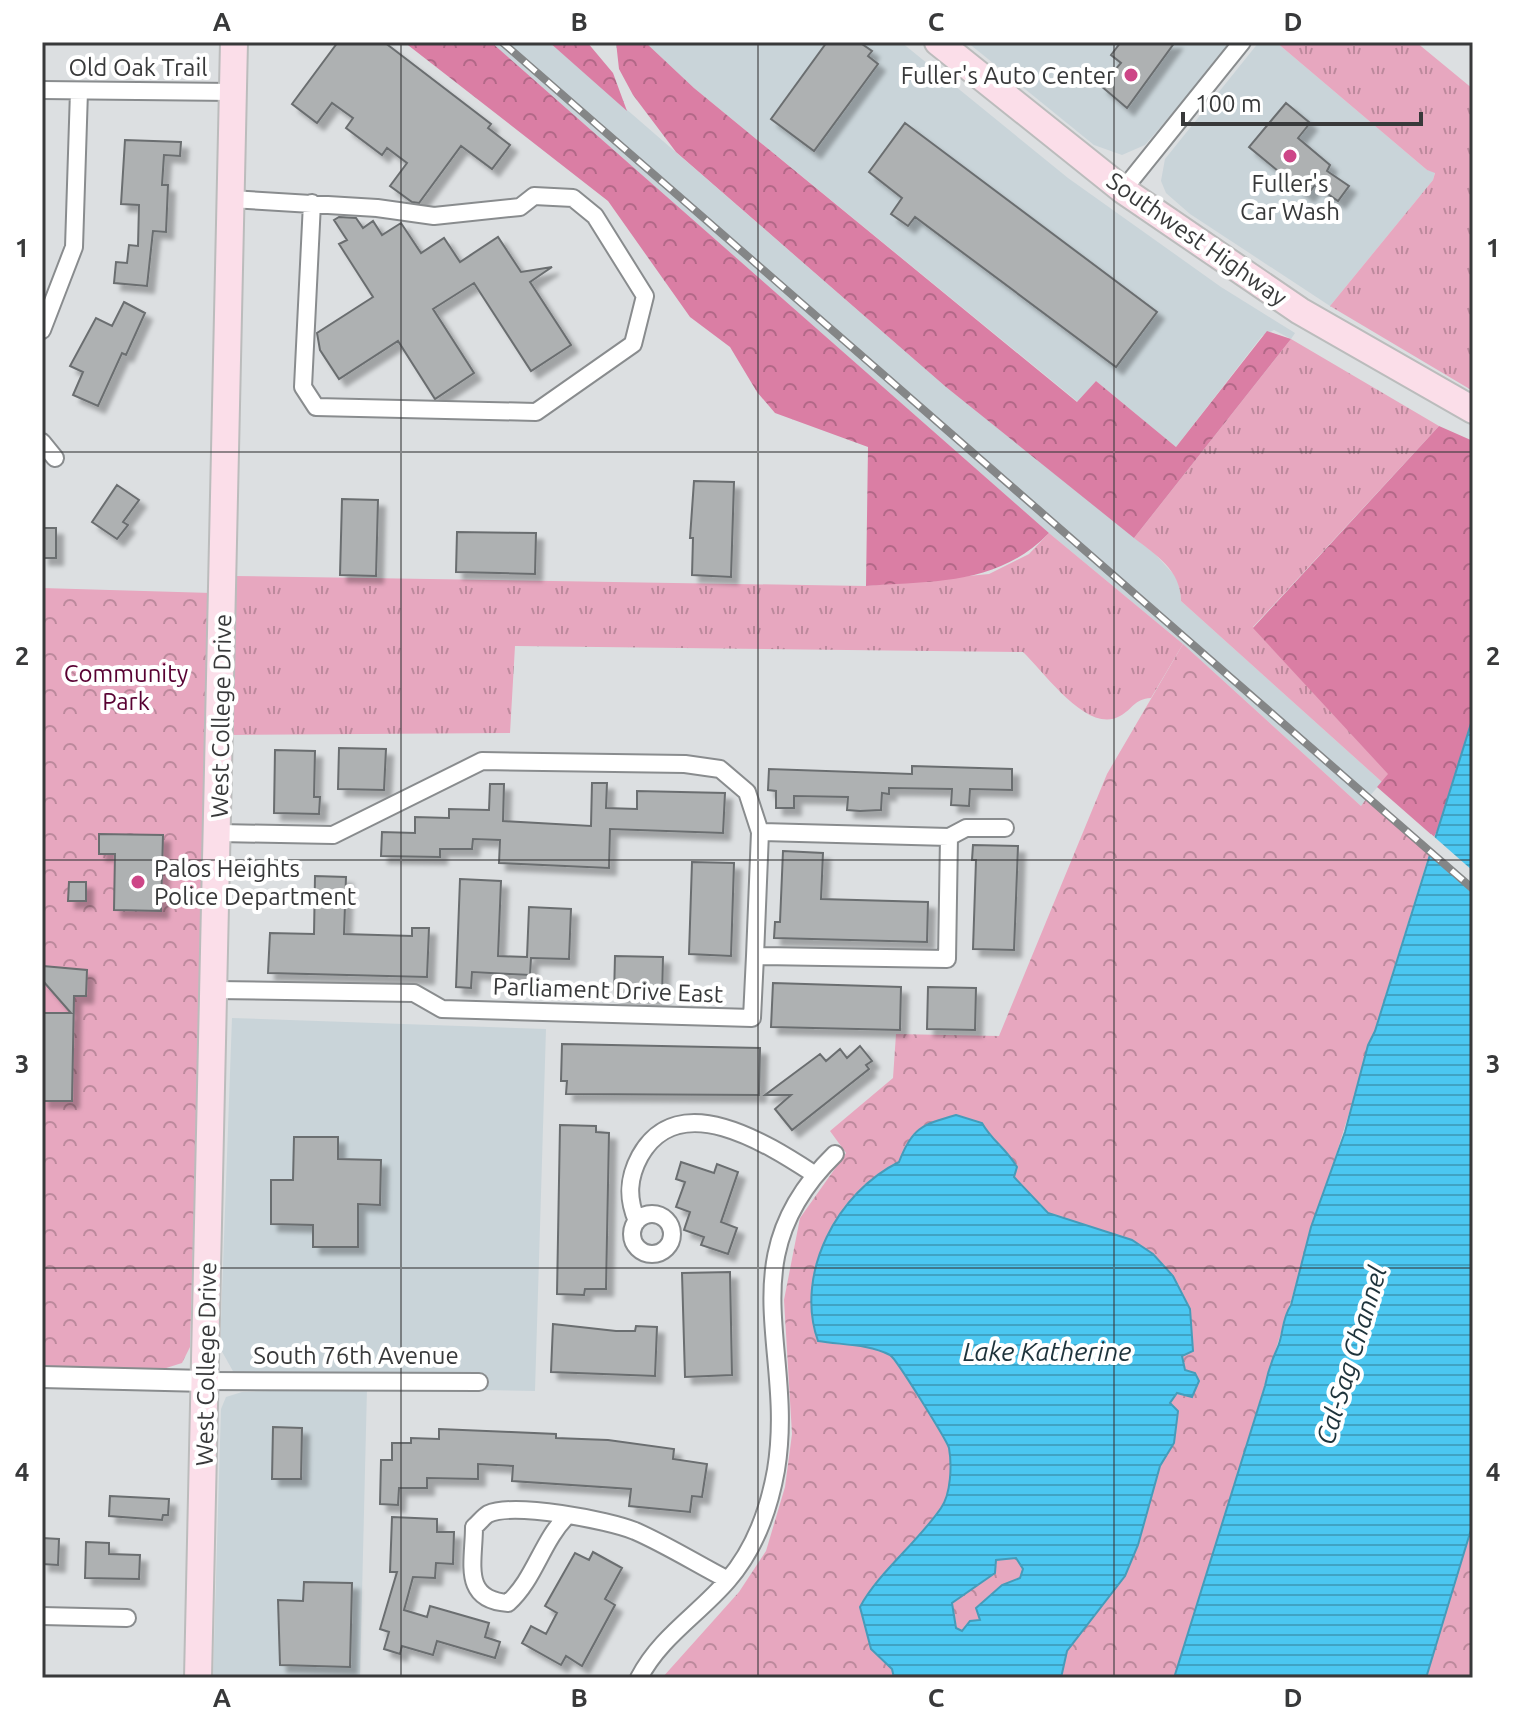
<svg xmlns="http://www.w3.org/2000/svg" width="1515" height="1720" font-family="Ubuntu,sans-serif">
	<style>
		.built { fill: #c9d4d9 }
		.grass { fill: url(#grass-tufts) }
		.forest { fill: url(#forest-crowns) }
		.park { fill: url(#park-crowns) }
		.water { fill: url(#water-rules); stroke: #459cba; stroke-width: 2; fill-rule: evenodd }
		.pier { fill: #dcdfe1 }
		.building { fill: #aeb1b2; stroke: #6b6e70; stroke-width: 2; filter: url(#shadow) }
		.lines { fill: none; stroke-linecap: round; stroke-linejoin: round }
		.minor-casing { stroke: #898c8e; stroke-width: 20 }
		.tertiary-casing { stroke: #898c8e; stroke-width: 24 }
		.primary-casing { stroke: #bbbcbc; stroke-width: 30 }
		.minor { stroke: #fff; stroke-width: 16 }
		.tertiary { stroke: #fff; stroke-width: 20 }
		.primary { stroke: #fbdee9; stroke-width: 26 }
		.rail-casing { stroke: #848687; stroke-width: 8 }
		.rail { stroke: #fff; stroke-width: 5; stroke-dasharray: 15; stroke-linecap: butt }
		.grid { fill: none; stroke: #38393a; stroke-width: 2; stroke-opacity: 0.55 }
		.poi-dot { fill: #cd4687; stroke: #fff; stroke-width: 3 }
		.labels { text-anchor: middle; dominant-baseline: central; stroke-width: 8; stroke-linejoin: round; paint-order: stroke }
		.street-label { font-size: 24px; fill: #38393a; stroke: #fff }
		.poi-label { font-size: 24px; fill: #38393a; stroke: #fff; text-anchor: end }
		.park-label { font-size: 24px; fill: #580132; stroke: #fff }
		.water-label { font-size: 26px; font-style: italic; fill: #1e333b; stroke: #fff }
		.neatline { fill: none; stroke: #38393a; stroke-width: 3 }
		.grid-label { font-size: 26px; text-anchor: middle; font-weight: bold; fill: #38393a }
	</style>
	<defs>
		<pattern id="grass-tufts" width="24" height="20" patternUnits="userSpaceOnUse" patternTransform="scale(2)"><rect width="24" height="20" fill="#e7a7bf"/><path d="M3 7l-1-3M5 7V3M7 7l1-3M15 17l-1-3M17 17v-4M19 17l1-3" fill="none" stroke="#bc899c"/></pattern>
		<pattern id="forest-crowns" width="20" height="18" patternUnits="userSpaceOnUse" patternTransform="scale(2)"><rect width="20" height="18" fill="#da7ea4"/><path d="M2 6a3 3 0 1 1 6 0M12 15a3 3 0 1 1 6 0" fill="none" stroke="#b26887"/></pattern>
		<pattern id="park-crowns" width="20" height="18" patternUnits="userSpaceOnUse" patternTransform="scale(2)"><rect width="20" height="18" fill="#e7a7bf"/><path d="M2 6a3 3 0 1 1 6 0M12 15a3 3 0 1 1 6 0" fill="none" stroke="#bc899c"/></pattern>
		<pattern id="water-rules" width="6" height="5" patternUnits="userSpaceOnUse" patternTransform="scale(2)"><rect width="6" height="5" fill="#4bc7f1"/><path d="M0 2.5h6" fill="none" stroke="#3fa3c4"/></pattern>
		<filter id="shadow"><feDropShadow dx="7" dy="7" stdDeviation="2" flood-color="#0004"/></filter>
	</defs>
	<rect width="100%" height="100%" fill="#dcdfe1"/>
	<path class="built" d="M491,42H549L946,387L1155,554L1179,580L1181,601L1382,782L1361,806L1183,644L1049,533Z
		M645,42H901L1068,178L1221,287L1295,333L1291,339L1274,330L1262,336L1176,447L1096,381L1078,402L694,88Z
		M967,42H1234L1145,145L1122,155L1094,145Z
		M1259,42H1276L1427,170L1435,172L1433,180L1330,306L1190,214L1166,193L1161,181L1165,159Z
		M232,1018L546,1029L535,1391L367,1388L360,1677L377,1678H213L221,1409L226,1397L242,1392L366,1388L365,1374L234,1373L220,1348Z"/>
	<path class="grass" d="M1276,42H1416L1473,89V391L1330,306L1433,180L1435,173L1427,170Z
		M1291,339L1439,426L1253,627L1389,774L1382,782L1181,601C1181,570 1156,555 1134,538Z
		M1049,533L1183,644L1151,698C1134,699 1133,709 1120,716C1088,735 1045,673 1023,652L515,646L510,733L230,735L234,576L866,586L989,574L1029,554Z"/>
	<path class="forest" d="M404,42H491L1049,533C999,585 934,581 866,586L868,447L775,413L757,392L730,347L690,317L608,201Z
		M549,42H587L613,73L627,111Z
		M616,42H645L694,88L1077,402L1096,381L1176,447L1267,331L1291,339L1134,538L946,387L676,152L633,95L619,69Z
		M1439,426L1473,441V717L1442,820L1434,837L1377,787L1388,774L1253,628Z"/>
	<path class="park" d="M42,588L212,593L190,1347L182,1363L163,1369L42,1367Z
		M1183,644L1361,806L1366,799L1429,855L1174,1678H662L739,1592L766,1551L785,1487L792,1434L784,1300L800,1218L846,1153L830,1131L893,1078L896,1034L999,1036L1107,774Z
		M1473,1523V1678H1426L1470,1529Z"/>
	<path class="water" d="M1473,717V1523L1426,1678H1174L1265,1386C1268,1371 1271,1362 1277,1349C1284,1334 1281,1320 1291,1305L1311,1227L1345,1132L1368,1045L1375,1031Z
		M956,1115L982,1123C992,1141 1005,1147 1017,1167L1014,1177L1048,1213L1132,1240L1153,1254L1173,1276L1190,1309L1193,1351L1182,1356L1185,1370L1195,1373L1199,1381L1192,1397L1177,1393L1170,1403L1178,1411L1174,1443L1160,1466L1138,1545L1125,1576L1067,1651L1061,1678H894L892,1669L871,1649L860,1607C878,1573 918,1542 941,1508C951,1494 952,1465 949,1448C947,1441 896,1358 890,1355C868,1344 843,1345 818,1341C794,1273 838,1192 899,1162C912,1128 921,1125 956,1115ZM1016,1558L1023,1569L1020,1578L1002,1585L976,1608L980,1620L970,1621L962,1631L956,1628L952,1603L995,1573L996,1560Z"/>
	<path class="pier" d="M1431,834L1473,871V893L1426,852Z"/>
	<path class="building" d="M338,42H384L491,124L488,128L510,145L492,169L461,146L419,203L412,202L390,186L407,163L387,148L382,155L346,128L353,118L332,103L317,123L292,104Z
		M827,42H859L872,51L868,56L878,64L814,151L771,119Z
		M1121,42H1175L1127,108L1101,86L1121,63L1111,55Z
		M1286,103L1310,123L1298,138L1330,165L1327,171L1349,186L1338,201L1315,185L1307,195L1249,147Z
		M905,123L1157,312L1116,367L915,217L908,226L891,214L902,198L869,172Z
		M125,140L181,142L180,156L164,155L162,185H168L166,232L153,231L147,286L114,283L116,262L127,263L129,245L138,246L139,205L121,204Z
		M339,217L356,218L363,228L373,221L382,235L401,223L421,253L444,238L460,262L498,237L521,272L552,267L530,282L571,345L531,371L474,283L433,309L474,373L435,399L398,341L339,379L320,350L317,333L373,297L339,244L347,240L334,220Z
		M124,302L145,313L126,355L122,353L98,406L73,395L83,372L70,366L96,318L112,326Z
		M694,481L734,482L731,577L692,575L693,538H690Z
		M117,485L139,500L123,522L128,525L117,539L92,522Z
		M342,499L378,500L376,576L340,575Z
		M42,528H56V558H42Z
		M457,532L536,533L535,574L456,572Z
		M339,748L386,749L384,790L338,789Z
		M275,750L315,751L314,797H320L319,814L274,813Z
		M912,766L1012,769V790L970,789L969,806L951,805L952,789L889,788V794L882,793L881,810L860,811L847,810L848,797L794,796V808H776V791L768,790L769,769L912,774Z
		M592,783H607L606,808L637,809V791L725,793L723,833L610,829L609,868L499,863L500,840L473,839L472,849H440V857L381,856L382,832L415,833V817L449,818V809L489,810L490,784H504L503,821L591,826Z
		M99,834L163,835L161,911L114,910L115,854H99Z
		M973,845L1018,846L1014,950L973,949L976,860H972Z
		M783,851L823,853L821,899L928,902L927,942L774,938L775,922H780Z
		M692,862L734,863L731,956L689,954Z
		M315,876L346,877L344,934L412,936V928H429L427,977L268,973L270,933L314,934Z
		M460,879L501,881L498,956L527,957L529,907L571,909L569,959L531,958L530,975L472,972L471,988L456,987Z
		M69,882H86V901H68Z
		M615,956L663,957L662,998L614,996Z
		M43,966L87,970L86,996H74L72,1101H42V1013H71L43,981Z
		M773,983L901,987L900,1030L771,1027Z
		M928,987L976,988L975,1030L927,1029Z
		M562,1044L760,1048L759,1095L566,1094L567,1081H561Z
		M860,1046L872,1061L866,1065L869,1069L792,1130L775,1109L791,1095H765L820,1054L826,1061L840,1049L847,1058Z
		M560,1125L596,1126V1132L609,1133L606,1289H585L584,1295L557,1294Z
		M294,1137H338V1159L381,1160L380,1205L358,1204V1247H313V1225L271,1224V1180H293Z
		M681,1162L714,1173L717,1164L738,1172L721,1222L737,1228L728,1254L701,1245L704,1237L684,1230L690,1212L676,1207L685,1182L676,1179Z
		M730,1272L732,1375L685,1377L682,1273Z
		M553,1324L616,1331H635L636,1326L657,1327L655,1376L551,1372Z
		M273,1427L302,1428L301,1479H272Z
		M439,1429L556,1434V1438L608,1440L674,1449L673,1459L707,1464L702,1497L692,1496L690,1512L629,1506L631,1489L512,1481L513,1466L478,1464V1479L427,1478V1488H399L398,1505L380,1504L381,1460H392V1443H411V1438L439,1439Z
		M110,1496L169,1499L168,1515H163L162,1520L109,1516Z
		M392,1517L437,1519V1532H454L453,1564L436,1563L435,1578L413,1577L404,1610L427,1617L430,1606L489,1623L485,1637L500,1642L495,1658L437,1641L433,1655L402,1646L400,1654L384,1649L389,1632L380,1629L397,1572H390Z
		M42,1538L59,1539L58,1565L42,1564Z
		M86,1542L109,1543V1554L140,1555L139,1579L85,1578Z
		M593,1552L622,1568L605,1599L615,1605L582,1666L566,1656L561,1665L522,1643L531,1626L546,1634L557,1613L545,1606L575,1553L589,1560Z
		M304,1582L352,1583L350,1667L280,1665L278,1600L303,1601Z"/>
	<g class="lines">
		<g class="minor-casing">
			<path id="minor" d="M42,90L233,92
				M1123,190L1242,42
				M231,199L377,208L434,216L520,207L534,196L573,198L595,216L645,296L633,344L536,412L316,407L303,387L312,203
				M42,330L74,247L79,91
				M42,442L55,458
				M760,832L949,837L966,828H1005
				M219,833L333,835L482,761L685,764L720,769L747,792L760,832L755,956
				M215,990L414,993L442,1009L752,1018L755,956L947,959L949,837
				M632 1234a20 20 0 1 1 40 0a20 20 0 1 1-40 0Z
				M637,1221C627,1198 628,1178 640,1156C679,1086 769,1145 814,1174
				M206,1381L479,1382
				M568,1515C542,1540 535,1579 508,1603C461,1600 474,1562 474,1527C479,1523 483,1517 488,1514C514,1502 608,1520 635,1531C667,1545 697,1564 728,1580
				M42,1616L127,1618
				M639,1678C660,1637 699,1614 728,1580C754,1550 769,1509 776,1470C796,1349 727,1259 835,1154"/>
		</g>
		<g class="tertiary-casing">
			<path id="tertiary" d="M42,1377L206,1381"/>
		</g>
		<g class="primary-casing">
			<path id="primary" d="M938,42L1123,190L1300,311L1473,410
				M198,1678L234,42"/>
		</g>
		<use href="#minor" class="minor"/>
		<use href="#tertiary" class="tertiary"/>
		<use href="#primary" class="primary"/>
		<g class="rail-casing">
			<path id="rail" d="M502,42L1473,889"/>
		</g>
		<use href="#rail" class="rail"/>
	</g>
	<path class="grid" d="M401,42V1678M758,42V1678M1114,42V1678M42,452H1473M42,860H1473M42,1268H1473"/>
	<g class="poi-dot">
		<circle cx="1131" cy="75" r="8"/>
		<circle cx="1290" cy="156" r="8"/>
		<circle cx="138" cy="882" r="8"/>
	</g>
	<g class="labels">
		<g class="street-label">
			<text x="138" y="67">Old Oak Trail</text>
			<text transform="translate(1197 239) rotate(35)">Southwest Highway</text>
			<text transform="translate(221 716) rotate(-89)">West College Drive</text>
			<text transform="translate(608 990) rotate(2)">Parliament Drive East</text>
			<text x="356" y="1355">South 76th Avenue</text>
			<text transform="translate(206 1364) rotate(-89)">West College Drive</text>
		</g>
		<g class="poi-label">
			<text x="1115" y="75">Fuller's Auto Center</text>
			<text x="1290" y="183" text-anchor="middle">Fuller's<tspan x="1290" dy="28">Car Wash</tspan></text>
			<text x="154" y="868" text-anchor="start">Palos Heights<tspan x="154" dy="28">Police Department</tspan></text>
		</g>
		<g class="park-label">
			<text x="126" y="673">Community<tspan x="126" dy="28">Park</tspan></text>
		</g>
		<g class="water-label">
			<text x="1047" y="1351">Lake Katherine</text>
			<text transform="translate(1351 1355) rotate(-73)">Cal-Sag Channel</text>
		</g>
	</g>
	<rect width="1515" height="1720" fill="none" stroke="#ffffff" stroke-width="88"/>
	<path d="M1183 112v12h238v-12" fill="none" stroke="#38393a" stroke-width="4"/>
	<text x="1195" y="112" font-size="24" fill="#38393a" stroke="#ffffff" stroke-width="6" paint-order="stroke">100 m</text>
	<rect x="44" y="44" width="1427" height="1632" class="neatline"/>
	<g class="grid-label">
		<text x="222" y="31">A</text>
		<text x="579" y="31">B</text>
		<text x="936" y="31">C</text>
		<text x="1293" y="31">D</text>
		<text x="22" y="257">1</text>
		<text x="1493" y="257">1</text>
		<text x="22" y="665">2</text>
		<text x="1493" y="665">2</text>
		<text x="22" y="1073">3</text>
		<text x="1493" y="1073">3</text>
		<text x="22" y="1481">4</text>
		<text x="1493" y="1481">4</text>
		<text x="222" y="1707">A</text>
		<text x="579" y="1707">B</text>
		<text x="936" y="1707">C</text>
		<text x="1293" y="1707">D</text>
	</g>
</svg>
